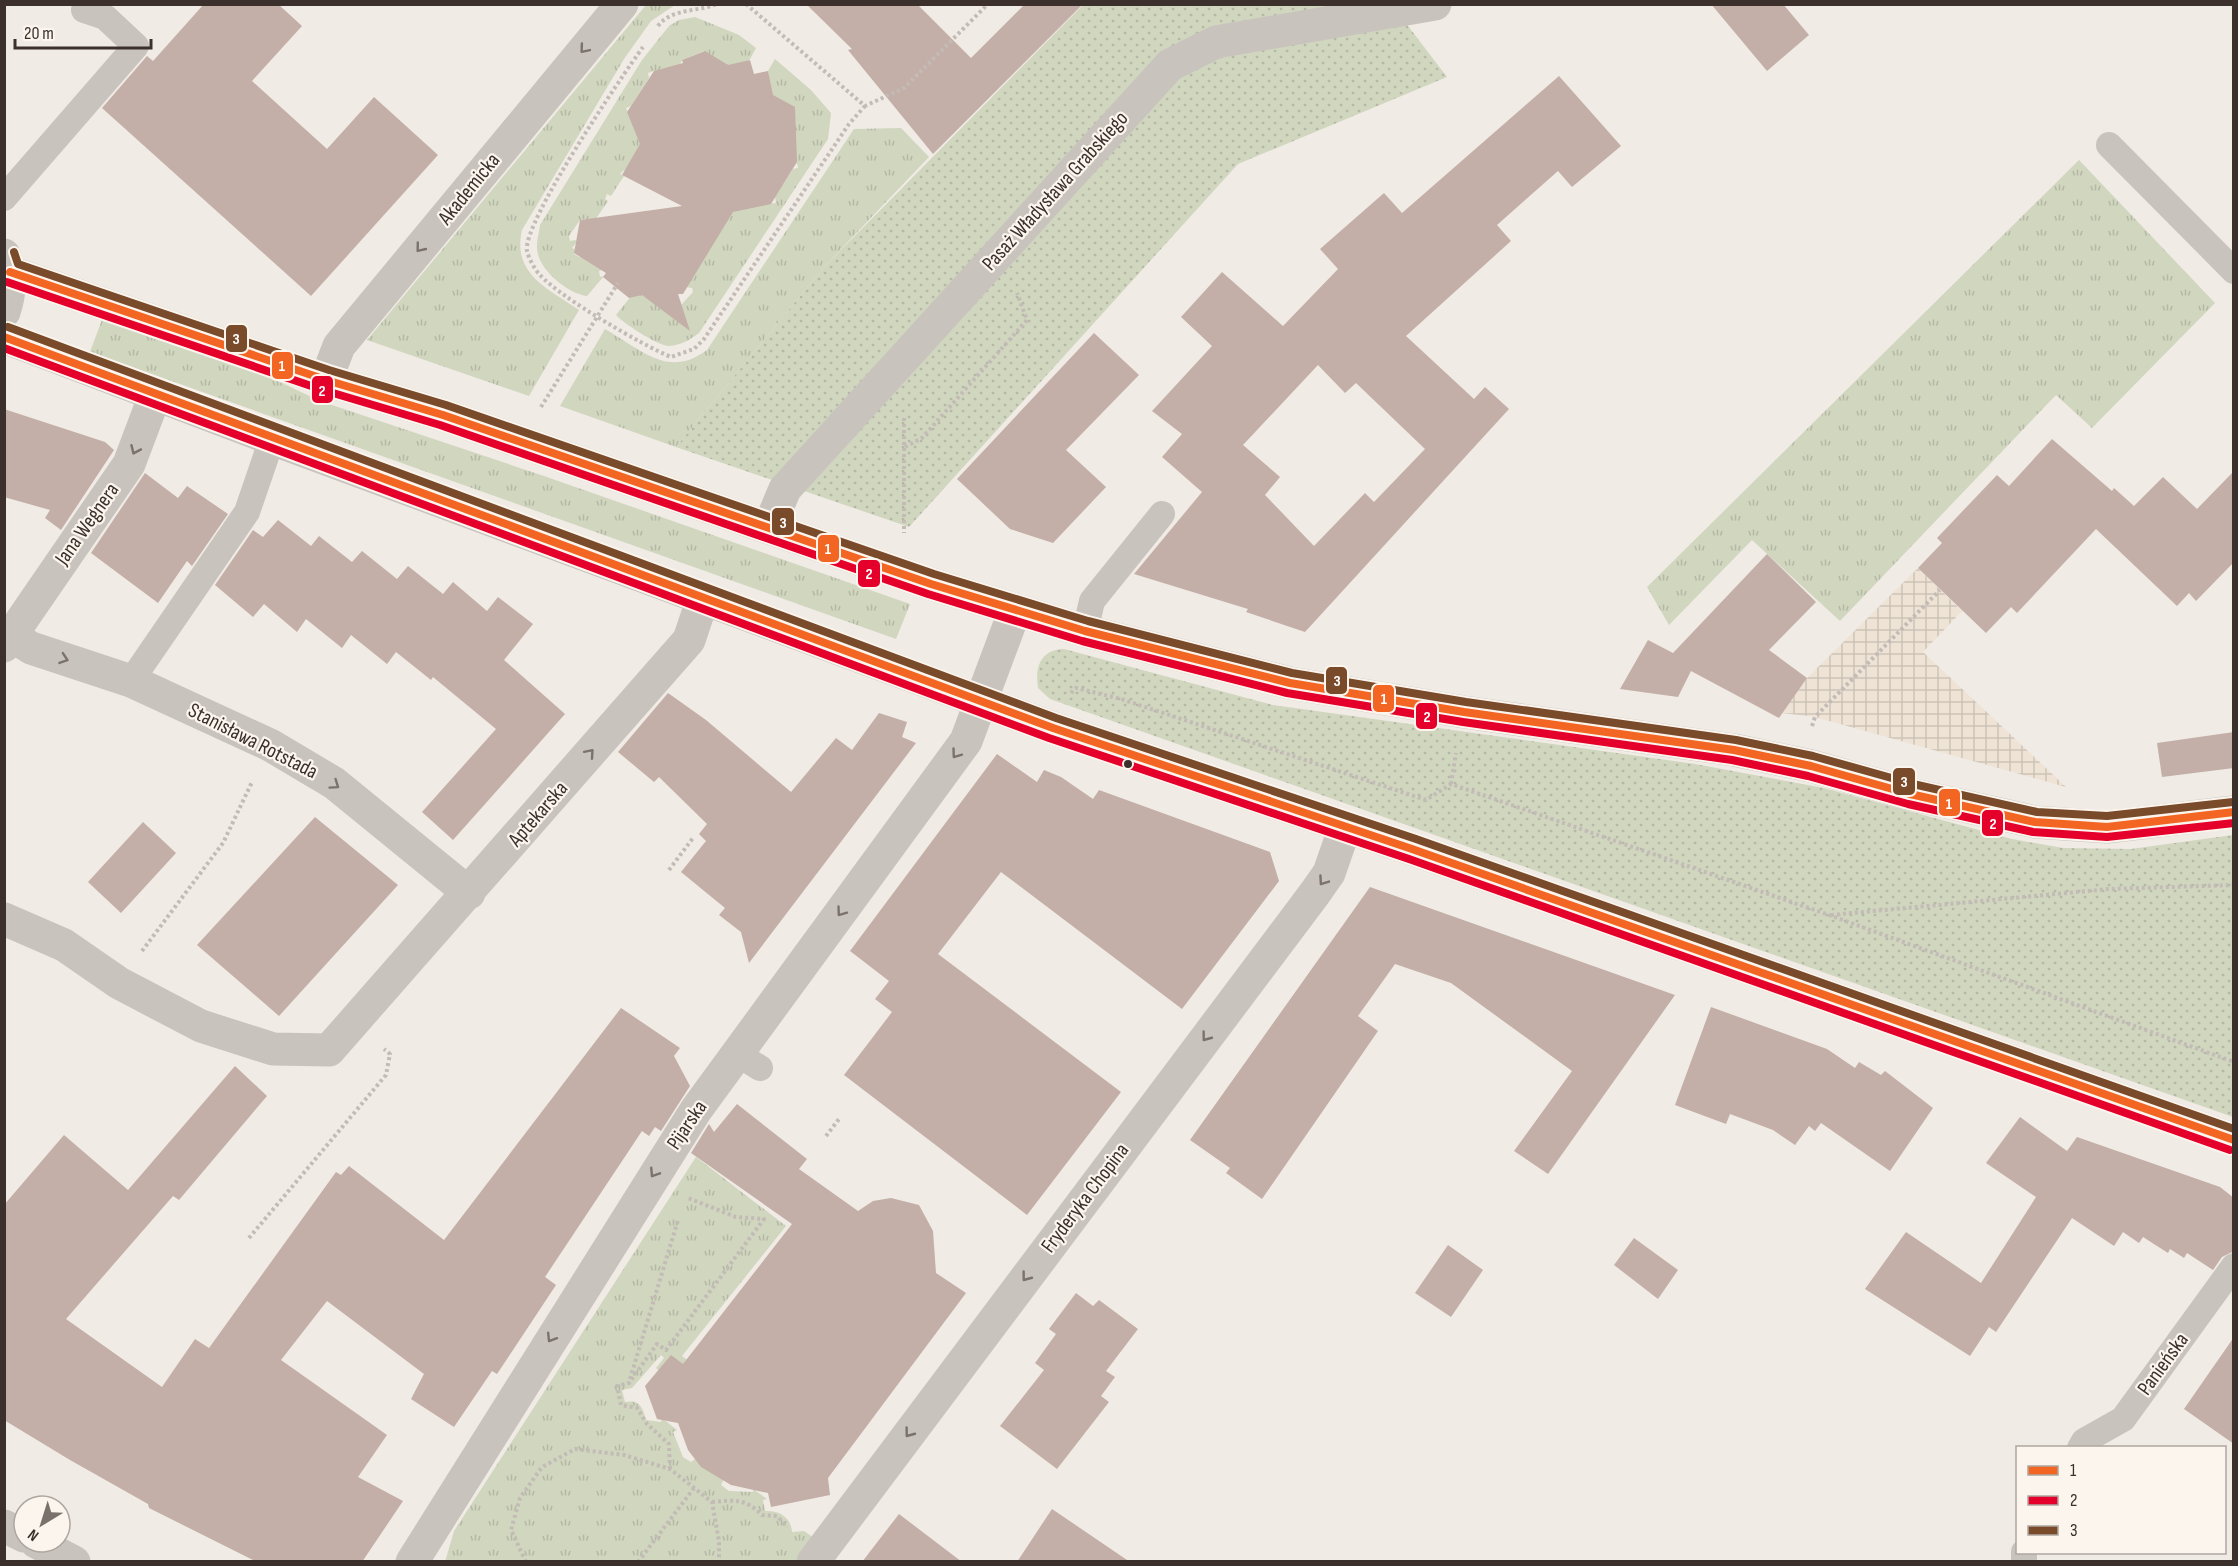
<svg xmlns="http://www.w3.org/2000/svg" width="2238" height="1566" font-family="'Sofia Sans Condensed',sans-serif">
	<style>
		.grass { fill: url(#grass-tufts) }
		.park { fill: url(#park-dots) }
		.plaza { fill: url(#plaza-grid) }
		.building { fill: #c3afa7; fill-rule: evenodd }
		.lines { fill: none; stroke-linecap: round; stroke-linejoin: round }
		.path { stroke: #c2bbb6; stroke-width: 4; stroke-dasharray: 3 3; stroke-linecap: butt }
		.service { stroke: #c9c3be; stroke-width: 26 }
		.pedestrian { stroke: #c9c3be; stroke-width: 33 }
		.minor { stroke: #c9c3be; stroke-width: 33 }
		.tertiary { stroke: #c9c3be; stroke-width: 33 }
		.bus-1-casing { stroke: #fbf5ee; stroke-width: 12 }
		.bus-2-casing { stroke: #fbf5ee; stroke-width: 12 }
		.bus-3-casing { stroke: #fbf5ee; stroke-width: 12 }
		.bus-1 { stroke: #f26522; stroke-width: 8 }
		.bus-2 { stroke: #e4002b; stroke-width: 8 }
		.bus-3 { stroke: #7a4b2a; stroke-width: 8 }
		.oneway { stroke: #7b726d }
		.bus-dot { fill: #3b302b; stroke: #fbf5ee; stroke-width: 2 }
		.labels { text-anchor: middle; dominant-baseline: central; stroke-width: 4.5; stroke-linejoin: round; paint-order: stroke }
		.street-label { font-size: 21px; fill: #3b302b; stroke: #fbf5ee }
		.line-badge { stroke: #fbf5ee; stroke-width: 2 }
		.badge-label { font-size: 16px; text-anchor: middle; font-weight: bold; fill: #fff }
	</style>
	<defs>
		<pattern id="grass-tufts" width="24" height="20" patternUnits="userSpaceOnUse" patternTransform="scale(1.5)"><rect width="24" height="20" fill="#d1d6bf"/><path d="M3 7l-1-3M5 7V3M7 7l1-3M15 17l-1-3M17 17v-4M19 17l1-3" fill="none" stroke="#b4b8a4"/></pattern>
		<pattern id="park-dots" width="8" height="8" patternUnits="userSpaceOnUse" patternTransform="scale(1.5)"><rect width="8" height="8" fill="#d1d6bf"/><path d="M2 2h.1M6 6h.1" fill="none" stroke="#b4b8a4" stroke-width="1.8" stroke-linecap="round"/></pattern>
		<pattern id="plaza-grid" width="8" height="8" patternUnits="userSpaceOnUse" patternTransform="scale(1.5)"><rect width="8" height="8" fill="#eee3d5"/><path d="M0 4h8M4 0v8" fill="none" stroke="#cdc3b7"/></pattern>
	</defs>
	<rect width="100%" height="100%" fill="#f0ebe5"/>
	<path class="grass" d="M646,5H675L651,21L624,59L522,230C512,274 547,288 579,310L529,396L367,340Z
		M695,17L739,35L756,48L750,59L732,72L704,51L682,60L674,76H656L654,71L648,73L649,78L631,106L626,108L628,113L656,126L637,149L639,152L627,171L624,170L620,174L624,176L611,196L607,194L605,199L608,201L595,220L585,223V219L580,220L569,236L570,241L575,240L580,244L576,243L572,248L576,250L574,254L579,257L582,254L605,269L599,271L600,277L604,276L587,296C569,294 542,272 538,254C535,245 539,234 540,225L642,60L669,26L679,20Z
		M775,59L811,90L831,113L828,139L699,333C690,340 681,345 669,346C658,346 623,323 616,315L636,290L681,305L693,292L692,288L681,286L730,209L776,203L775,197L793,169L798,168L797,163L792,164L795,108L764,93L770,83L768,71Z
		M901,128L929,157L824,267L676,447L560,406L605,329C642,350 668,379 707,350L854,129Z
		M2079,160L2215,303L2092,428L2056,395L1840,621L1752,540L1669,625L1647,587Z
		M103,317L282,383L320,401L541,475L910,604L896,639L90,352Z
		M696,1157L786,1226L682,1356L694,1365L678,1386L656,1368L664,1358L661,1355L632,1388L622,1390L625,1402C640,1399 643,1408 646,1420L661,1422L662,1418L677,1430L673,1432L683,1457L691,1462L698,1457L725,1477L721,1485L729,1491L753,1492V1489L767,1499L763,1500L765,1511C779,1510 791,1517 792,1532L804,1531L817,1540L801,1561L445,1562L454,1531Z"/>
	<path class="park" d="M1083,5H1392L1447,77L1238,164L909,527L676,447L824,267Z
		M1064,649L1273,705L1695,764L1824,788L2012,839L2063,848L2131,849L2233,835V1117L1050,699L1038,688C1035,667 1040,650 1064,649Z"/>
	<path class="plaza" d="M1918,568L1962,611L1923,652L2066,787L1815,717L1782,713L1807,678Z"/>
	<path class="building" d="M204,4H278L302,26L252,81L327,149L374,97L438,155L311,296L102,108L147,56L153,61Z
		M806,4H917L971,58L1025,4H1083L933,154L848,50L852,49Z
		M1711,4H1783L1809,35L1767,71Z
		M705,51L728,65L750,60L754,74L768,71L773,95L795,107L797,162L771,204L733,212L683,294H678L690,331L642,295L629,298L603,277L606,273L574,253L580,220L682,206L622,175L640,144L627,112L654,71L683,63L682,60Z
		M1559,76L1621,146L1572,187L1558,171L1497,225L1511,241L1406,336L1474,399L1485,387L1509,409L1305,632L1246,612L1248,609L1134,574L1202,492L1162,457L1182,434L1152,411L1212,346L1181,317L1222,272L1283,326L1338,269L1320,249L1384,193L1402,213ZM1318,365L1345,393L1356,383L1425,449L1374,502L1365,493L1314,546L1265,495L1280,477L1243,445Z
		M1094,333L1139,375L1066,450L1106,487L1053,543L1010,529L957,479Z
		M4,409L105,442L114,450L61,530L45,518L50,510L4,497Z
		M2052,439L2112,491L2114,488L2134,506L2163,477L2197,509L2234,471V562L2196,601L2189,593L2177,606L2096,529L2017,613L2011,607L1986,633L1918,568L1942,543L1937,538L1997,475L2009,486Z
		M145,473L178,498L187,486L228,514L192,566L187,561L158,603L91,553Z
		M278,520L311,546L319,536L352,562L362,551L397,579L408,566L443,594L453,582L487,611L498,597L533,624L504,660L565,714L453,840L422,812L496,729L433,677L431,680L396,652L387,664L351,635L342,648L306,619L297,632L264,604L253,617L215,585L253,530L263,537Z
		M1767,554L1816,602L1769,650L1807,678L1779,718L1691,671L1678,697L1620,689L1648,640L1673,653Z
		M668,693L706,720L791,792L836,738L852,750L879,713L907,722L902,737L916,743L749,963L741,932L719,915L725,908L681,872L706,841L699,834L707,824L659,777L654,782L618,752Z
		M2234,732V768L2162,777L2157,743Z
		M997,754L1037,782L1044,770L1061,777L1093,799L1099,790L1270,852L1279,881L1182,1009L1001,872L938,954L1121,1092L1027,1215L844,1075L892,1012L875,999L889,981L850,951Z
		M315,817L398,885L279,1016L197,945Z
		M143,822L176,853L121,913L88,882Z
		M1370,887L1675,995L1548,1174L1514,1151L1572,1071L1451,983L1395,964L1358,1016L1378,1031L1262,1199L1226,1173L1230,1168L1190,1140Z
		M1711,1007L1827,1049L1855,1068L1859,1062L1881,1075L1885,1071L1933,1108L1890,1171L1821,1123L1815,1131L1809,1126L1795,1145L1773,1130L1730,1114L1726,1124L1675,1105Z
		M621,1008L680,1048L674,1056L690,1086L661,1131L655,1127L649,1136L642,1131L545,1277L556,1285L497,1374L492,1371L454,1427L411,1399L424,1374L327,1301L281,1360L387,1435L358,1477L403,1501L362,1562H257L149,1508L148,1504L70,1460L4,1420V1205L64,1135L128,1190L235,1066L267,1096L179,1200L173,1196L66,1319L162,1387L195,1339L209,1348L336,1172L341,1175L349,1166L444,1240Z
		M737,1104L807,1159L799,1169L858,1211L873,1201L891,1198L919,1205L933,1231L936,1273L966,1293L828,1478L830,1495L771,1507L768,1493L731,1485L701,1467L688,1450L678,1423L657,1419L645,1386L671,1355L683,1364L792,1224L691,1153L709,1124L714,1132Z
		M2020,1117L2067,1151L2077,1137L2220,1187L2234,1198V1251L2222,1257L2213,1270L2187,1253L2184,1258L2170,1249L2168,1253L2143,1237L2139,1243L2123,1232L2114,1246L2072,1218L1996,1332L1989,1327L1970,1356L1865,1289L1906,1232L1981,1283L2036,1197L1986,1163Z
		M1634,1238L1678,1270L1658,1299L1614,1265Z
		M1448,1245L1483,1270L1451,1317L1415,1293Z
		M1076,1293L1093,1306L1099,1300L1138,1329L1106,1371L1115,1377L1101,1396L1109,1402L1057,1469L1000,1426L1044,1370L1035,1363L1056,1334L1049,1329Z
		M2234,1337V1444L2184,1409Z
		M1052,1509L1130,1562H1017Z
		M899,1514L962,1562H862Z"/>
	<g class="lines">
		<path class="path" d="M746,4L865,106L904,88L988,4
			M658,26C671,8 698,12 717,4
			M643,47C622,76 522,223 527,251C529,259 535,270 540,275C561,298 642,345 671,357L694,349L704,339L849,124L865,106
			M541,407L618,283
			M904,418V533
			M905,447L922,438L1027,320L1017,293
			M1071,693L1076,688L1121,699L1426,800L1451,784L1829,915L2234,1062
			M1812,726L1815,717L1940,590
			M1451,784L1456,753
			M669,870L693,838
			M1831,915L2109,889L2234,885
			M142,951L223,843L252,782
			M826,1136L839,1119
			M249,1238L386,1075L390,1054L384,1049
			M630,1379L678,1220
			M670,1469L669,1444L647,1424L637,1408L621,1405L617,1386L629,1383L657,1344L666,1350L764,1219L736,1217L688,1198
			M712,1502C735,1500 745,1498 762,1515L777,1516L787,1527
			M526,1562L511,1530L520,1498L542,1467L575,1449L624,1455L670,1469L712,1502L719,1541V1562
			M638,1562L694,1488"/>
		<path class="service" d="M2109,145L2234,271
			M4,198L136,46L105,17L84,10
			M1085,631L1092,601L1162,514
			M131,681L247,512L272,439
			M738,1054L760,1068
			M2080,1448L2084,1441L2123,1419L2234,1266
			M2024,1552V1562"/>
		<path class="pedestrian" d="M769,527L785,489L1170,65L1216,42L1435,4"/>
		<path class="minor" d="M326,380L339,346L622,4
			M11,635L31,648L131,681L270,745L334,783L469,893
			M4,646L129,464L155,395
			M4,919L64,945L119,983L201,1026L273,1049L329,1050L689,640L703,598
			M4,1526L24,1536
			M36,1542L74,1562
			M412,1562L696,1110L966,741L1015,610
			M813,1562L1315,893L1329,873L1345,827"/>
		<path class="tertiary" d="M4,255C11,276 11,291 4,312
			M10,272L326,380L443,415L931,584L1085,631L1290,683L1464,712L1734,750L1811,766L1910,794L2035,822L2107,827L2234,812
			M4,337L272,439L1053,728L1412,849L2234,1140"/>
		<g class="bus-1-casing">
			<path id="bus-1" d="M10,272L326,380L443,415L931,584L1085,631L1290,683L1464,712L1734,750L1811,766L1910,794L2035,822L2107,827L2234,812
				M4,337L1053,728L1412,849L2234,1140"/>
		</g>
		<g class="bus-2-casing">
			<path id="bus-2" d="M7,282L323,390L440,425L928,594L1082,641L1287,693L1463,722L1732,760L1808,776L1908,804L2033,832L2107,837L2234,823
				M4,348L1049,738L1409,859L2230,1150"/>
		</g>
		<g class="bus-3-casing">
			<path id="bus-3" d="M14,252L18,264L329,370L446,405L934,574L1088,621L1292,673L1466,702L1736,740L1813,756L1913,784L2037,812L2107,816L2233,802
				M8,327L1056,718L1416,839L2234,1129"/>
		</g>
		<use href="#bus-1" class="bus-1"/>
		<use href="#bus-2" class="bus-2"/>
		<use href="#bus-3" class="bus-3"/>
	</g>
	<defs><path id="oneway-chevron" d="M-2-3.5L2.5 0L-2 3.5" fill="none" stroke-width="1.6" stroke-linecap="round" stroke-linejoin="round" transform="scale(1.5)"/></defs>
	<g class="oneway">
		<use href="#oneway-chevron" transform="translate(584 49) rotate(130)"/>
		<use href="#oneway-chevron" transform="translate(420 248) rotate(129)"/>
		<use href="#oneway-chevron" transform="translate(135 450) rotate(114)"/>
		<use href="#oneway-chevron" transform="translate(64 659) rotate(19)"/>
		<use href="#oneway-chevron" transform="translate(590 753) rotate(-49)"/>
		<use href="#oneway-chevron" transform="translate(956 754) rotate(126)"/>
		<use href="#oneway-chevron" transform="translate(335 785) rotate(35)"/>
		<use href="#oneway-chevron" transform="translate(1323 881) rotate(125)"/>
		<use href="#oneway-chevron" transform="translate(841 912) rotate(126)"/>
		<use href="#oneway-chevron" transform="translate(1206 1037) rotate(127)"/>
		<use href="#oneway-chevron" transform="translate(654 1173) rotate(123)"/>
		<use href="#oneway-chevron" transform="translate(1026 1277) rotate(127)"/>
		<use href="#oneway-chevron" transform="translate(551 1338) rotate(122)"/>
		<use href="#oneway-chevron" transform="translate(909 1433) rotate(127)"/>
	</g>
	<circle class="bus-dot" cx="1128" cy="764" r="5"/>
	<g class="labels">
		<g class="street-label">
			<text transform="translate(469 189) rotate(-51)">Akademicka</text>
			<text transform="translate(1055 191) rotate(-48)">Pasaż Władysława Grabskiego</text>
			<text transform="translate(87 524) rotate(-55)">Jana Wegnera</text>
			<text transform="translate(253 741) rotate(27)">Stanisława Rotstada</text>
			<text transform="translate(538 814) rotate(-49)">Aptekarska</text>
			<text transform="translate(687 1125) rotate(-56)">Pijarska</text>
			<text transform="translate(1085 1198) rotate(-53)">Fryderyka Chopina</text>
			<text transform="translate(2163 1364) rotate(-54)">Panieńska</text>
		</g>
	</g>
	<g class="line-badge">
		<rect x="225" y="324" width="23" height="29" rx="6" fill="#7a4b2a"/>
		<rect x="271" y="351" width="23" height="29" rx="6" fill="#f26522"/>
		<rect x="311" y="375" width="23" height="29" rx="6" fill="#e4002b"/>
		<rect x="771" y="507" width="24" height="29" rx="6" fill="#7a4b2a"/>
		<rect x="817" y="534" width="23" height="29" rx="6" fill="#f26522"/>
		<rect x="857" y="559" width="24" height="29" rx="6" fill="#e4002b"/>
		<rect x="1325" y="666" width="23" height="29" rx="6" fill="#7a4b2a"/>
		<rect x="1372" y="684" width="23" height="29" rx="6" fill="#f26522"/>
		<rect x="1415" y="702" width="23" height="28" rx="6" fill="#e4002b"/>
		<rect x="1892" y="767" width="24" height="29" rx="6" fill="#7a4b2a"/>
		<rect x="1938" y="788" width="23" height="29" rx="6" fill="#f26522"/>
		<rect x="1981" y="809" width="23" height="28" rx="6" fill="#e4002b"/>
	</g>
	<g class="badge-label">
		<text x="236" y="344">3</text>
		<text x="282" y="371">1</text>
		<text x="322" y="396">2</text>
		<text x="783" y="528">3</text>
		<text x="828" y="554">1</text>
		<text x="869" y="579">2</text>
		<text x="1337" y="686">3</text>
		<text x="1384" y="704">1</text>
		<text x="1427" y="722">2</text>
		<text x="1904" y="787">3</text>
		<text x="1949" y="809">1</text>
		<text x="1993" y="829">2</text>
	</g>
	<rect width="2238" height="1566" fill="none" stroke="#3b302b" stroke-width="12"/>
	<rect x="2016" y="1446" width="210" height="108" fill="#fbf5ee" stroke="#aea6a0" stroke-width="1.5"/>
	<rect x="2028" y="1466" width="30" height="9" fill="#f26522" stroke="#aea6a0" stroke-width="1.5"/>
	<text x="2070" y="1476" font-size="18" fill="#3b302b">1</text>
	<rect x="2028" y="1496" width="30" height="9" fill="#e4002b" stroke="#aea6a0" stroke-width="1.5"/>
	<text x="2070" y="1506" font-size="18" fill="#3b302b">2</text>
	<rect x="2028" y="1526" width="30" height="9" fill="#7a4b2a" stroke="#aea6a0" stroke-width="1.5"/>
	<text x="2070" y="1536" font-size="18" fill="#3b302b">3</text>
	<g transform="translate(42 1524) rotate(218)"><circle r="28" fill="#fbf5ee" stroke="#aea6a0" stroke-width="1.5"/>
	<path d="M0-4.5L10 22L0 15L-10 22Z" fill="#7a716c"/>
	<text y="-9" font-size="16" font-weight="bold" text-anchor="middle" fill="#3b302b">N</text>
	</g>
	<path d="M15 39v9h136v-9" fill="none" stroke="#3b302b" stroke-width="3"/>
	<text x="24" y="39" font-size="18" fill="#3b302b" stroke="#fbf5ee" stroke-width="4.5" paint-order="stroke">20 m</text>
</svg>
